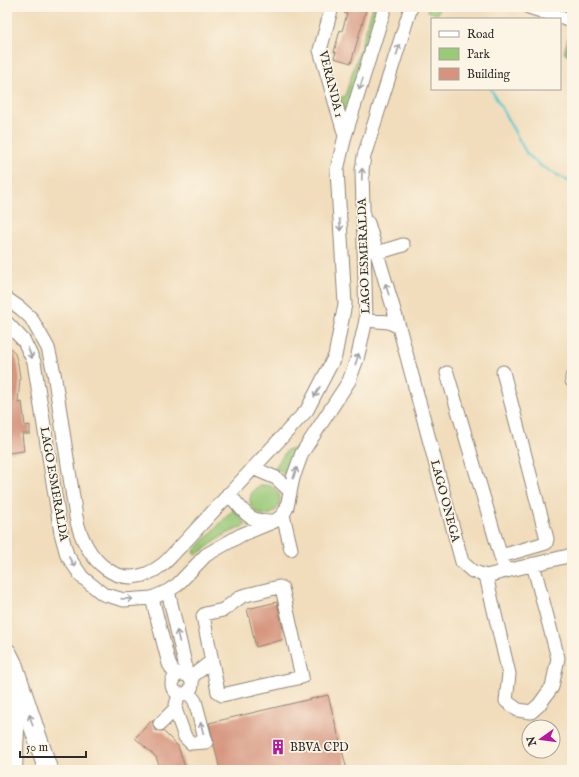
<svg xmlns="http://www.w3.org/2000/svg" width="579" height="777" font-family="'IM FELL English',serif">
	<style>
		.green { fill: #9ac978; stroke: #627a52 }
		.forest { fill: #7bad68; stroke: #536c4a }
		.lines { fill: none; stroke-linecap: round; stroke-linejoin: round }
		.stream { stroke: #5ac8ce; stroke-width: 2.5 }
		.building { fill: #d6947e }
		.minor-casing { stroke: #8e8474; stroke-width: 15 }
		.major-casing { stroke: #8e8474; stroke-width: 18 }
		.highway-casing { stroke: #8e8474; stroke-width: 21 }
		.minor { stroke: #fff; stroke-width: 13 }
		.major { stroke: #fff; stroke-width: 16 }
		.highway { stroke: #fff; stroke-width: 19 }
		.oneway { stroke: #a0a0a0 }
		.labels { text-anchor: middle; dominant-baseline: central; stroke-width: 3.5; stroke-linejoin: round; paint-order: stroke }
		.street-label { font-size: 12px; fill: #2b2b2b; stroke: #fcf5e5 }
		.poi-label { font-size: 12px; fill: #2b2b2b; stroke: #fcf5e5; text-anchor: start }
	</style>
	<rect width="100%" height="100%" fill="#fcf5e5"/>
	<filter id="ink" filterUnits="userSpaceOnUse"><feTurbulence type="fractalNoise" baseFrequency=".025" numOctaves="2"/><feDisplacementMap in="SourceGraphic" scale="8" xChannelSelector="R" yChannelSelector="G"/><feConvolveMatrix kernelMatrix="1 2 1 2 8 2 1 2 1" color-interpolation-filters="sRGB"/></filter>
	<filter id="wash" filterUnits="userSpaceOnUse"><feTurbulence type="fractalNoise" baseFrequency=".012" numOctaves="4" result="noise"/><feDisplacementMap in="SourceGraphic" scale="16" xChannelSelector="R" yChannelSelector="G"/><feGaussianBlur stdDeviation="0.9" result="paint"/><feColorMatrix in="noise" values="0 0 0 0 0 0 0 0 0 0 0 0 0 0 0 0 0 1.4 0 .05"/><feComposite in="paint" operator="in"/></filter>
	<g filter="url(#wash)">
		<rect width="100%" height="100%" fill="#f1ddbc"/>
		<path class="green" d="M373,7H385L345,136L334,100L345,96Z
			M428,7H440L437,14L427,11Z
			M299,448L288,478L279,470L274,469L287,450Z
			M250 500a15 15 0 1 1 30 0a15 15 0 1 1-30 0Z
			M234,509L246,525L224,535L196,555L193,552Z"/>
		<path class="forest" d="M572,24V56L564,53Z"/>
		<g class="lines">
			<path class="stream" d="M491,89L527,154L541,166L572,183"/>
		</g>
		<g id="blocks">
			<path class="building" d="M346,7H367L351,63L334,58L336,52H334L340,30L342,31L347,14L344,13Z
				M7,343L15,354L18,364L20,378L18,403L22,402L25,426L30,425V434H22L24,451L7,453V410L10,409L7,381Z
				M277,602L285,639L256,647L247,609Z
				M328,695L347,770H220L209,723Z
				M152,720L155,730L163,731L178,746L186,770H161L156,757L135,738Z"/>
		</g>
	</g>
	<g filter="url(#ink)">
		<use href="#blocks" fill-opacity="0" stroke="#8e8474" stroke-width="1"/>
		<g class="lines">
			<g class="minor-casing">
				<path id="minor" d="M332,7L320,50L345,136
					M529,7L572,21
					M368,223L399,327L462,562L472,571L486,576L572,555
					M377,253L403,245
					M7,299L20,308L31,318L48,348L54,373L76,517C84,559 120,597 162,565C169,560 175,551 182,545L307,410L335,356L345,304L337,170L345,136L385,7
					M366,320L389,322L399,327
					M7,323L24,341L34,362L61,533L67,555L82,577L103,594L124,600L152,598L168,591L177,585L206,555L241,535L275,521L283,515L287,507L293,478L302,453L349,381L357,359L366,320L362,170L364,156L411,7
					M447,373L503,564
					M572,377V381
					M253,468L276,478L290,491
					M228,494C245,510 245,522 271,521
					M283,515L291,549
					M501,556L546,543L547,539L503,372
					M486,576L509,674L506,701L518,710L531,712L539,705L552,687L558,658L533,564
					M279,587L282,588L302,677L222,695L218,692L203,616L205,614L223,610L242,596Z
					M168,591L185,664V674
					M152,598L169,664L176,676
					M172 684a10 10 0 1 1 20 0a10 10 0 1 1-20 0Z
					M190,678L212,661
					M175,709L185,737L191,743L206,742L195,701L188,692
					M160,724L175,709L177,701"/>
			</g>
			<g class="major-casing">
				<path id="major" d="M7,676L16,729L14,770"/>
			</g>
			<g class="highway-casing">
				<path id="highway" d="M7,653L13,665L48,770"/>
			</g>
			<use href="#minor" class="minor"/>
			<use href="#major" class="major"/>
			<use href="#highway" class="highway"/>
		</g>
		<defs><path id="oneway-shaft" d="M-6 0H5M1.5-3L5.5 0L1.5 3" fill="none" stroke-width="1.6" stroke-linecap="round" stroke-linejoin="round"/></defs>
		<g class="oneway">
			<use href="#oneway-shaft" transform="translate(398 50) rotate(-73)"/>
			<use href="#oneway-shaft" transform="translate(361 84) rotate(108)"/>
			<use href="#oneway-shaft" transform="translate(362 174) rotate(-88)"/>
			<use href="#oneway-shaft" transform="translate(340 225) rotate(86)"/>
			<use href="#oneway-shaft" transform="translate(387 289) rotate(-107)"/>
			<use href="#oneway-shaft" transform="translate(30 353) rotate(68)"/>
			<use href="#oneway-shaft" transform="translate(357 359) rotate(-73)"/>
			<use href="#oneway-shaft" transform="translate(317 392) rotate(119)"/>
			<use href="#oneway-shaft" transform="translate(295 473) rotate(-71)"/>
			<use href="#oneway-shaft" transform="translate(72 562) rotate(57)"/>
			<use href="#oneway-shaft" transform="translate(127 599) rotate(2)"/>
			<use href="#oneway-shaft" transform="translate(178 636) rotate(-103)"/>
			<use href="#oneway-shaft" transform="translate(31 720) rotate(-107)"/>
			<use href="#oneway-shaft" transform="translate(202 728) rotate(-104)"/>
		</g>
	</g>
	<defs>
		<g id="building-bare" transform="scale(1.2)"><path d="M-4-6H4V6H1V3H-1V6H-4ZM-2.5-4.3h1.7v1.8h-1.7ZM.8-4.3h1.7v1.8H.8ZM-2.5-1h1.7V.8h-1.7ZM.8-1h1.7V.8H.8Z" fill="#b5179e" stroke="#fcf5e5" stroke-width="2.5" paint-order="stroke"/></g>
	</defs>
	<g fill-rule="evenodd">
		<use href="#building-bare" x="278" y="747"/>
	</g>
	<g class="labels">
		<g class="street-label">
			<text transform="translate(331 84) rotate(76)">VERANDA 1</text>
			<text transform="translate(364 256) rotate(-92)">LAGO ESMERALDA</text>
			<text transform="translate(54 484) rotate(80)">LAGO ESMERALDA</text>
			<text transform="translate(445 501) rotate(75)">LAGO ONEGA</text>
		</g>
		<g class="poi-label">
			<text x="290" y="747">BBVA CPD</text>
		</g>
	</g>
	<rect width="579" height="777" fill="none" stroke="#fcf5e5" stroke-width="24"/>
	<rect x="431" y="18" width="130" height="72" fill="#fcf5e5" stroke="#a8a49b"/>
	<rect x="439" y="31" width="20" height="6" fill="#ffffff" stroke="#a8a49b"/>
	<text x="467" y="38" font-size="12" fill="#2b2b2b">Road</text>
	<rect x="439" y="48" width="20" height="12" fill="#9ac978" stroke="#a8a49b"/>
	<text x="467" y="58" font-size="12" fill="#2b2b2b">Park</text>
	<rect x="439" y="68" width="20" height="12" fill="#d6947e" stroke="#a8a49b"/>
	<text x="467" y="78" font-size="12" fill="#2b2b2b">Building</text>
	<g transform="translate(541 739) rotate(256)"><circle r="19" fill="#fcf5e5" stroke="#a8a49b"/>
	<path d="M0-3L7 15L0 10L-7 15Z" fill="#b5179e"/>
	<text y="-6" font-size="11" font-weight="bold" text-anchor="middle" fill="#2b2b2b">N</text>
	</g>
	<path d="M20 751v6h66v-6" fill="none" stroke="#2b2b2b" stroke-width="2"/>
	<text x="26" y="751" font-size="12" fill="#2b2b2b" stroke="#fcf5e5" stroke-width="3" paint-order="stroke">50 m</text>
</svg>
